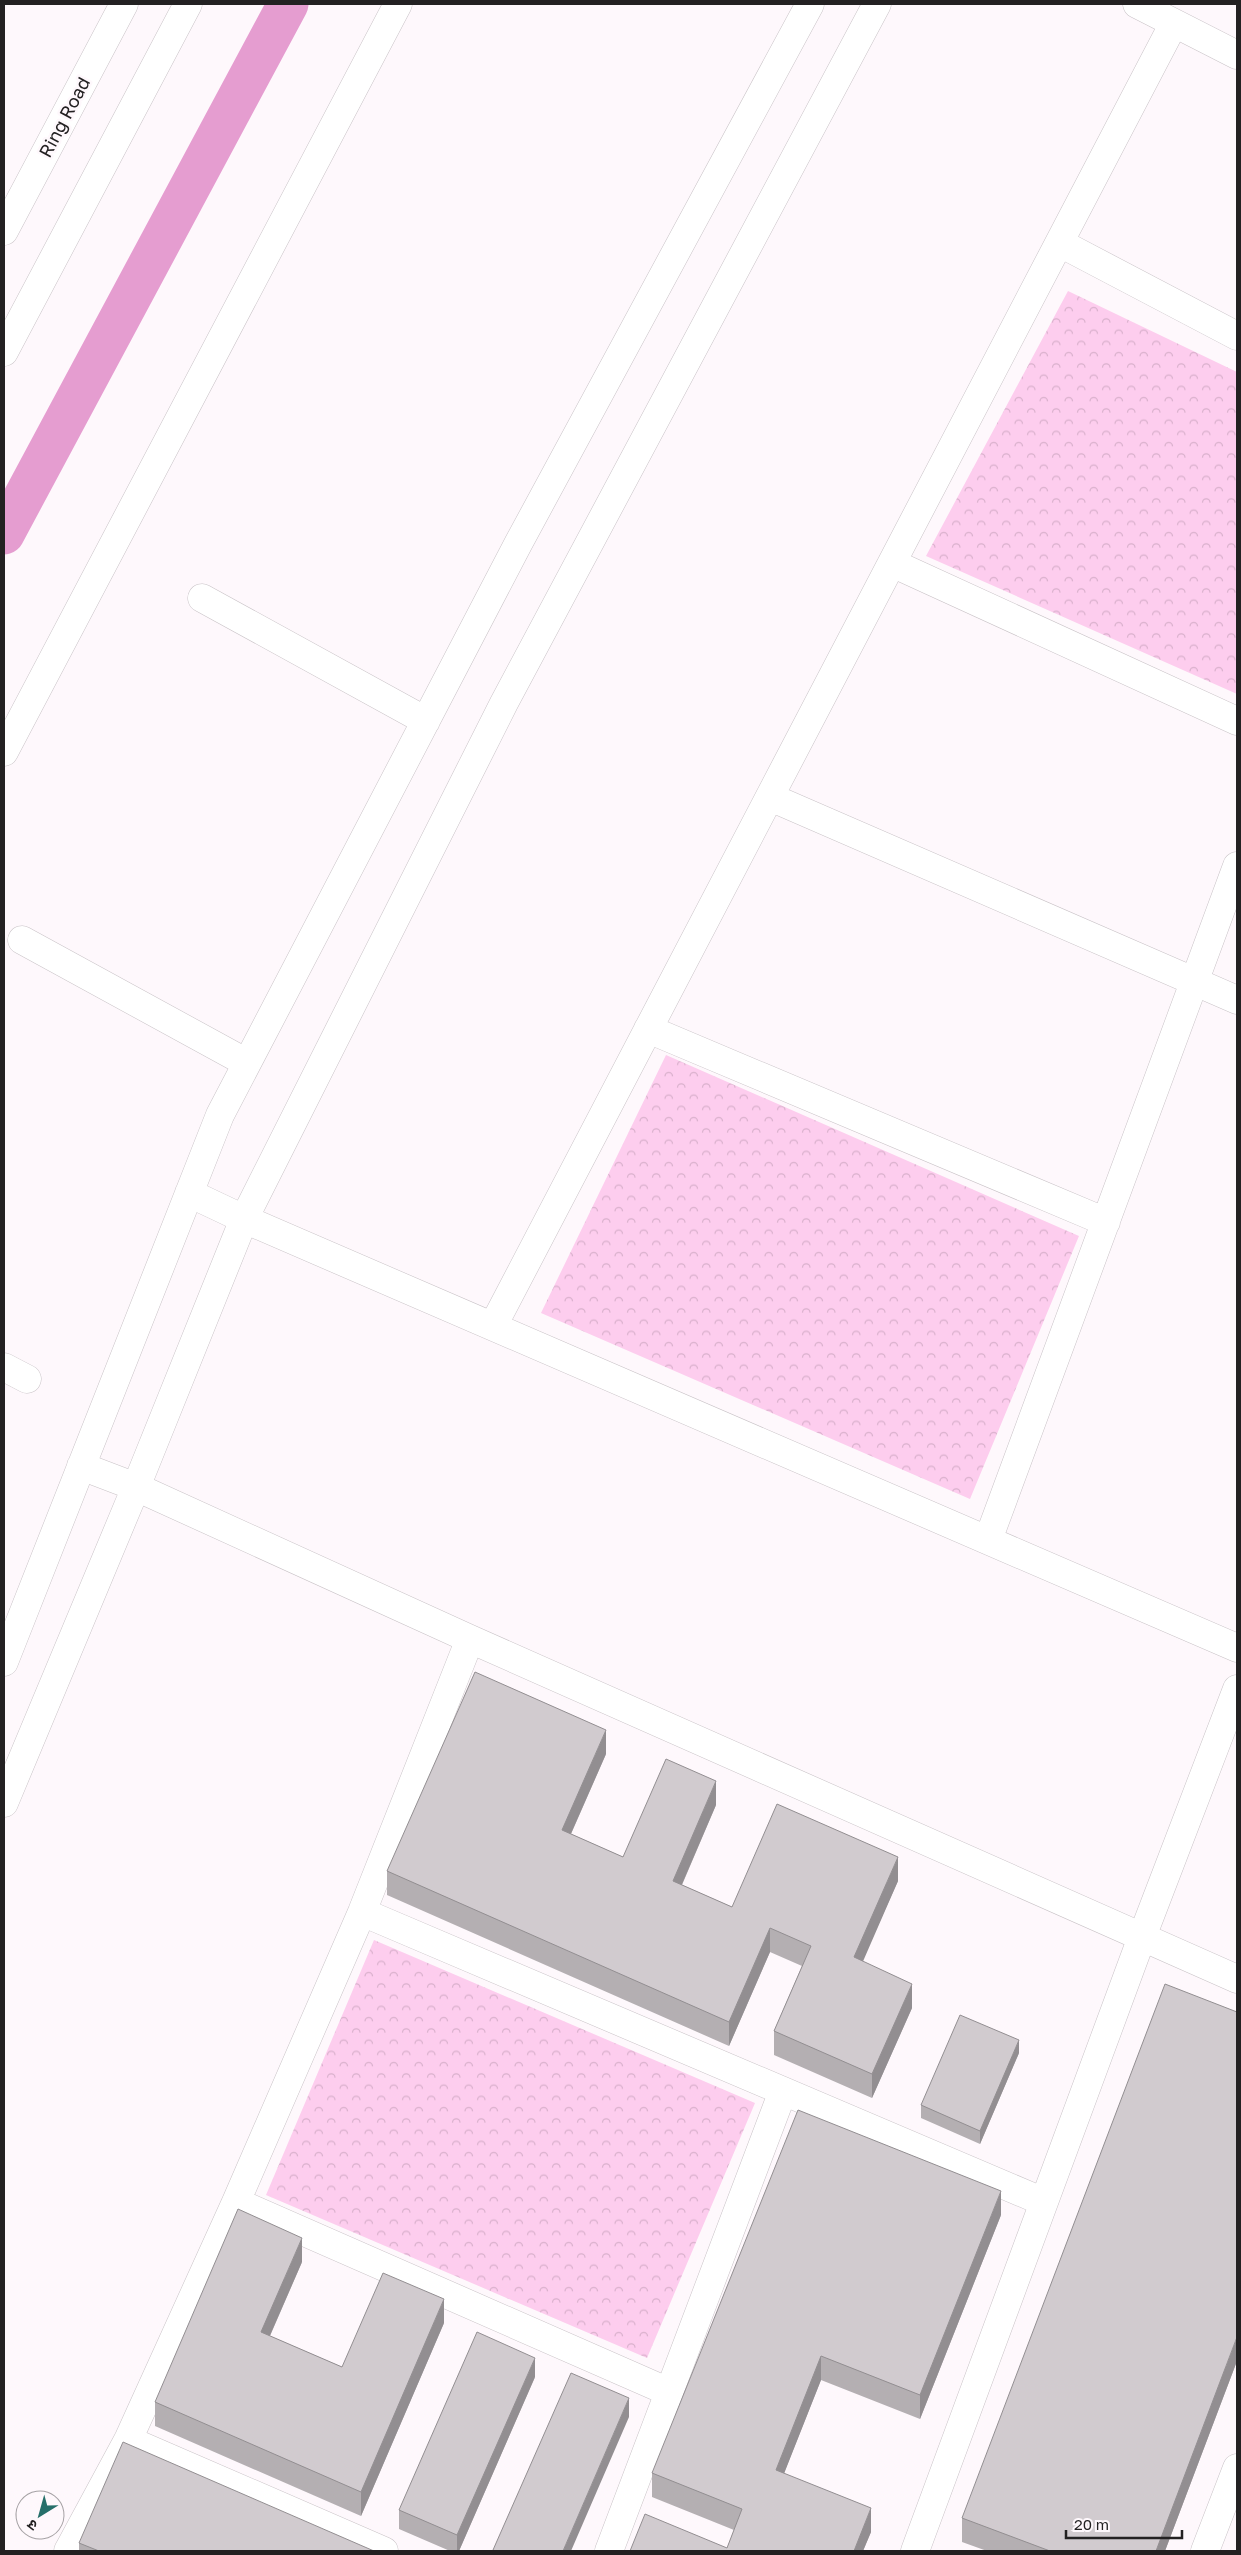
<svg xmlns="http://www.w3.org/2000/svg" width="1241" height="2555" font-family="'Golos Text','Noto Sans Devanagari',sans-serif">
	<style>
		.park { fill: url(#park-crowns) }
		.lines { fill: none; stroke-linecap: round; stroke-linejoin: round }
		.canal { stroke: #e59dd0; stroke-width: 41 }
		.minor-casing { stroke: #c9c3c7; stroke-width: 29 }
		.major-casing { stroke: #c9c3c7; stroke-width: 29 }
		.minor { stroke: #fff; stroke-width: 28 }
		.major { stroke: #fff; stroke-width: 28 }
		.wall { fill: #b4afb2 }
		.shaded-wall { fill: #928e91 }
		.building { fill: #d1cbcf; stroke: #928e91 }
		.labels { text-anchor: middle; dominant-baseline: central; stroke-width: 5; stroke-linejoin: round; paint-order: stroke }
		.street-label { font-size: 18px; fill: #232122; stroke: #fef8fc }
	</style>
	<defs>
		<pattern id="park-crowns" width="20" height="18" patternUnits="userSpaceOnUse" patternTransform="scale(1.25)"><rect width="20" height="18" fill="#fdcdee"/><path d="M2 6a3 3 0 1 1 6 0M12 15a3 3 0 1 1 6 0" fill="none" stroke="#d9b0cc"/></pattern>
	</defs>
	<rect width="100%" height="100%" fill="#fef8fc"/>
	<path class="park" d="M1068,291L1237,372V694L926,556Z
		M666,1055L1079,1236L970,1499L541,1313Z
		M374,1940L755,2103L647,2358L266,2195Z"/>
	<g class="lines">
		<path class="canal" d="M4,534L288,4"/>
		<g class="minor-casing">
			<path id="minor" d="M1137,4L1237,55
				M1060,243L1237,336
				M892,563L1237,721
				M202,598L426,721
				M4,752L398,4
				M770,797L1237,1000
				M22,940L247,1063
				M648,1029L1106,1222
				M189,1193L244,1219L1237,1648
				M493,1326L1174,23
				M4,1367L27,1379
				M81,1466L136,1487L470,1639L1237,1979
				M988,1540L1237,866
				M4,1662L220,1115L518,544L810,4
				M4,1803L136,1487L244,1219L504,703L877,4
				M362,1912L1044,2202
				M236,2202L669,2392
				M128,2440L384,2551
				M68,2551L128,2440L236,2202L362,1912L470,1639
				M609,2551L783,2091
				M915,2551L1142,1937L1237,1689
				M1205,2551L1237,2468"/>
		</g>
		<g class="major-casing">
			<path id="major" d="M4,231L124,4
				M4,352L188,4"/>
		</g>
		<use href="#minor" class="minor"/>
		<use href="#major" class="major"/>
	</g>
	<path class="wall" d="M606,1754L571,1834L623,1857L716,1805L682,1885L732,1907L898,1881L862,1961L912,2008L872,2098L774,2055V2031L802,1966L770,1952L729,2046L387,1895V1871Z
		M1019,2053L980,2144L921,2118V2105Z
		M1001,2215L920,2419L821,2380L784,2473L871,2532L863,2551H630L727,2548L734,2530L652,2497V2473Z
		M302,2262L270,2336L342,2367L444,2323L361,2516L155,2426V2402Z
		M1237,2361L1165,2551H987L962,2542V2518Z
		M535,2377L459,2551H450L399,2529V2510Z
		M79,2543L374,2551H79Z"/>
	<path class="shaded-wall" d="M606,1730V1754L562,1854V1830Z
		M716,1781V1805L673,1905V1881Z
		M898,1857V1881L854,1982V1957Z
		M770,1928V1952L729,2046V2022Z
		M912,1984V2008L872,2098V2074Z
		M1019,2040V2053L980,2144V2131Z
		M1001,2191V2215L920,2419V2395Z
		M302,2238V2262L261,2356V2332Z
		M444,2299V2323L361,2516V2492Z
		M1237,2337V2361L1165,2551H1156Z
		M821,2356V2380L776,2494V2470Z
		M535,2358V2377L459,2551H457V2535Z
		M629,2398V2417L571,2551H563Z
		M871,2508V2532L863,2551H854Z"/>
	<path class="building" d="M475,1672L606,1730L562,1830L623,1857L666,1759L716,1781L673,1881L732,1907L777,1804L898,1857L854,1957L912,1984L872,2074L774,2031L811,1946L770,1928L729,2022L387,1871Z
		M1165,1984L1237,2012V2337L1156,2551H1050L962,2518Z
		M960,2015L1019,2040L980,2131L921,2105Z
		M798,2110L1001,2191L920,2395L821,2356L776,2470L871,2508L854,2551H630L645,2514L727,2548L742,2509L652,2473Z
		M238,2209L302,2238L261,2332L342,2367L383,2273L444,2299L361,2492L155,2402Z
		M477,2332L535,2358L457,2535L399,2510Z
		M571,2373L629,2398L563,2551H495L493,2550Z
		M123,2442L374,2551H99L79,2543Z"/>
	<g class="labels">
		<g class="street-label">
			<text transform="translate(64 117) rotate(-62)">Ring Road</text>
		</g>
	</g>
	<rect width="1241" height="2555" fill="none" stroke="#232122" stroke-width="10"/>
	<g transform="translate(40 2515) rotate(217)"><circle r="24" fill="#fef8fc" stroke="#a6a2a5"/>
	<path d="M0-4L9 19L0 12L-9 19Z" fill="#266f6a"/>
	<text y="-8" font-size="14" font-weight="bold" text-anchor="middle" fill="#232122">उ</text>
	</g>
	<path d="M1066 2530v8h116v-8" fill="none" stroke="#232122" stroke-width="2.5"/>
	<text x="1074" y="2530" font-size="15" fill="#232122" stroke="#fef8fc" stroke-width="4" paint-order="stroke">20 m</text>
</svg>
